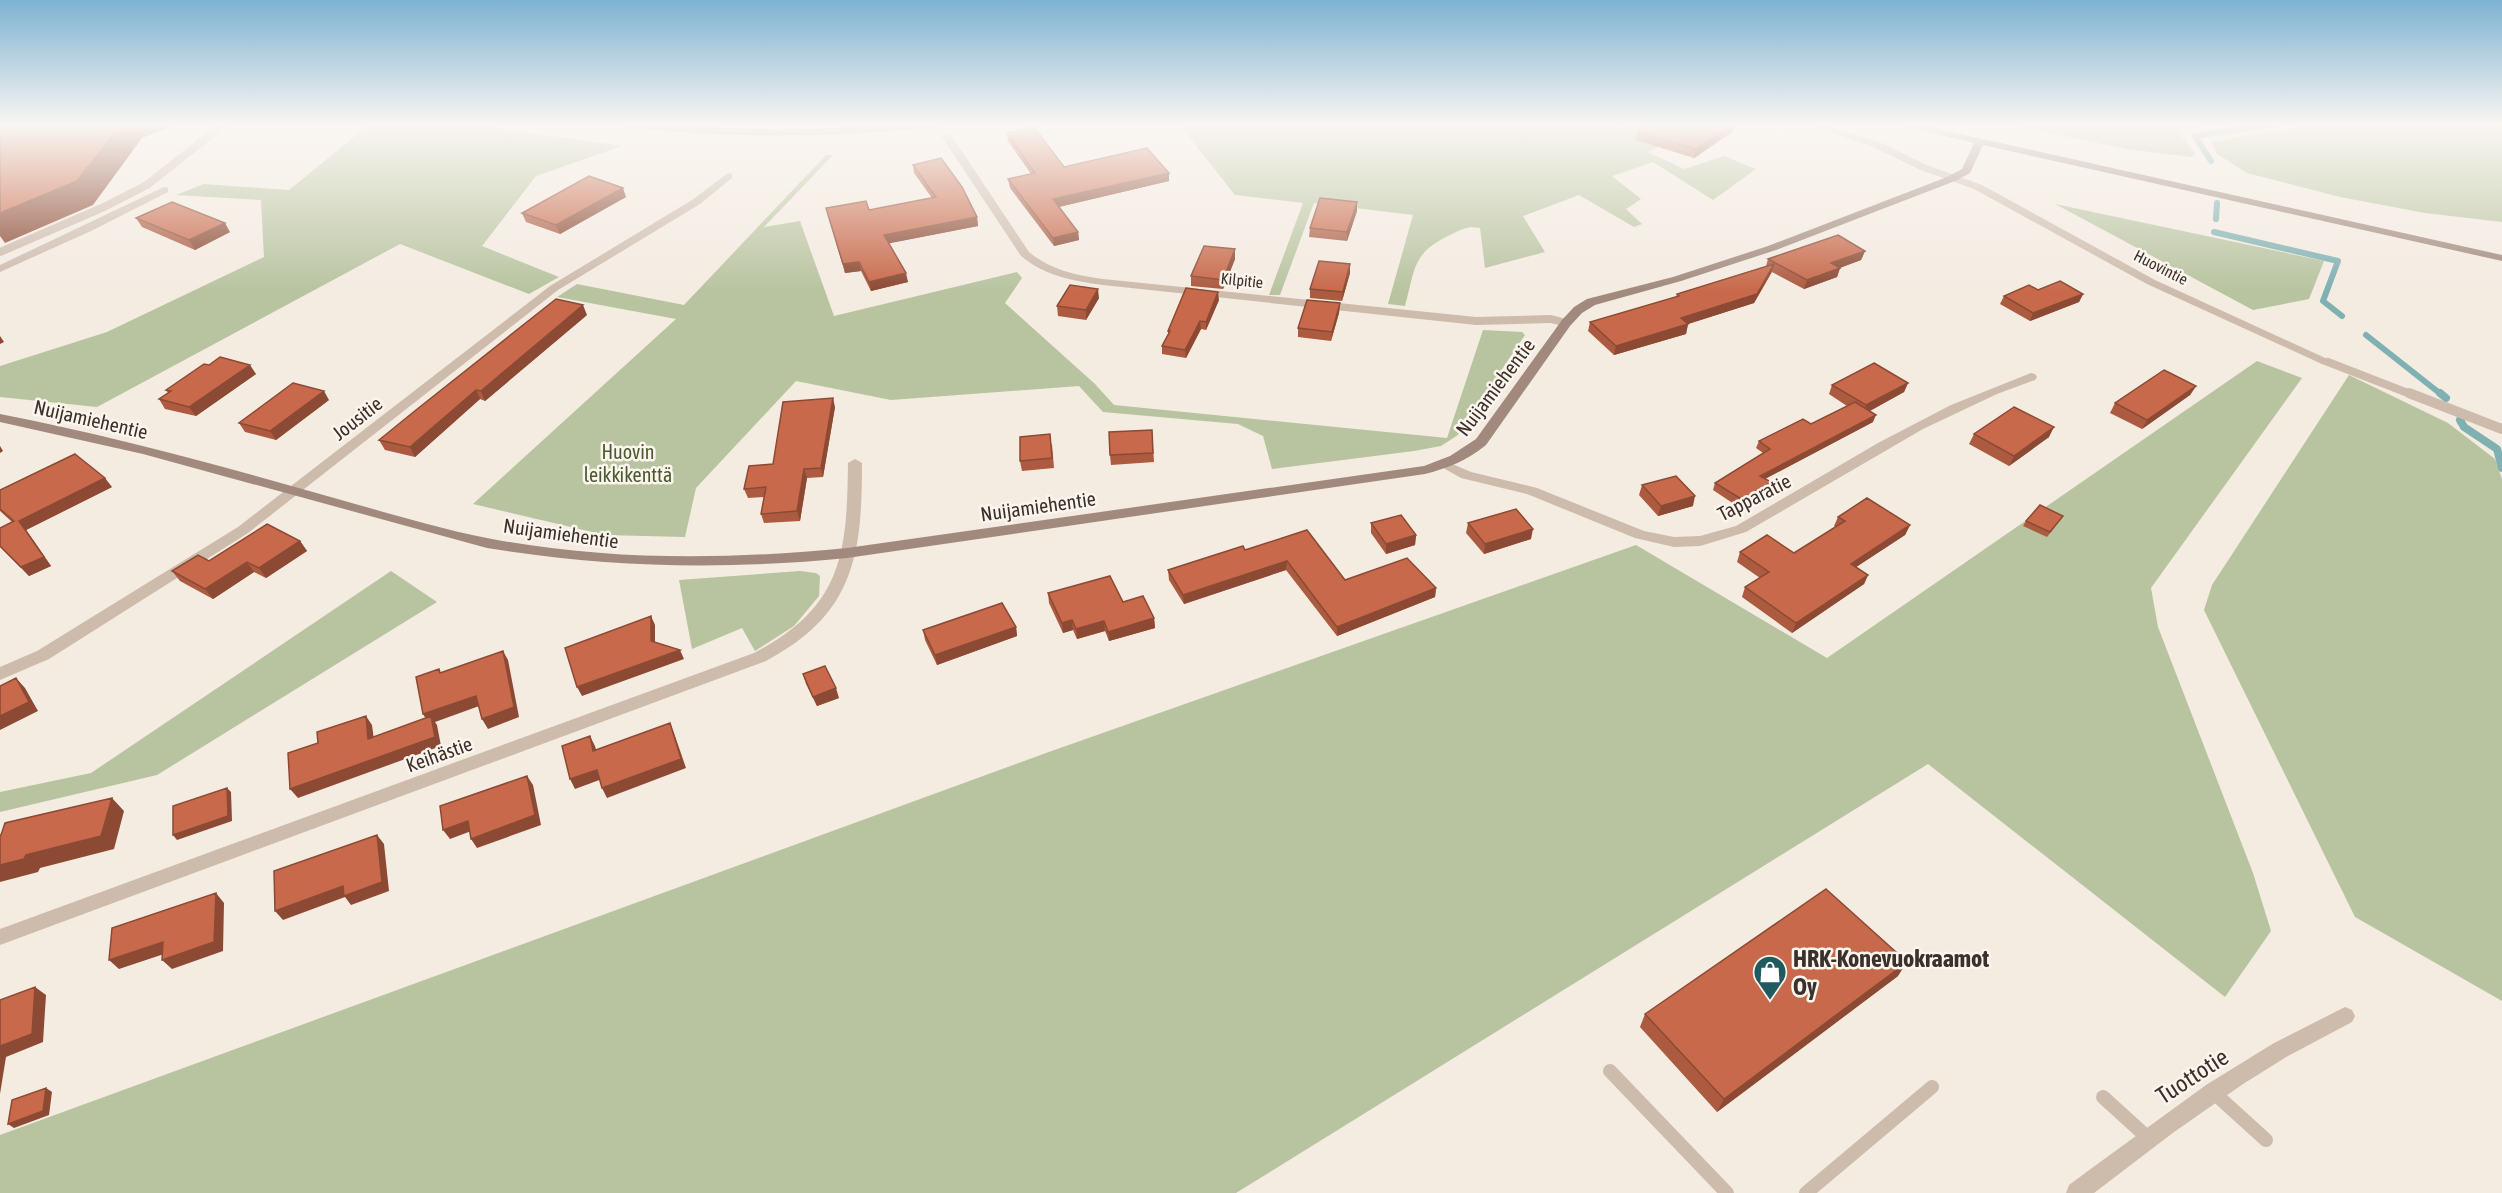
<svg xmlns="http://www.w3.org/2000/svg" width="2502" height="1193" font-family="'Asap Condensed',sans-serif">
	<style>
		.green { fill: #b8c4a0 }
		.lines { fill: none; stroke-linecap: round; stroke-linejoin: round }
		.stream-far1 { stroke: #7fb0b2; stroke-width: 6 }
		.stream { stroke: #7fb0b2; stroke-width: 8 }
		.lane-far2 { stroke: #cdbbac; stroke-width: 8 }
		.lane-far1 { stroke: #cdbbac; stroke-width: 10 }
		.lane { stroke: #cdbbac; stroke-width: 14 }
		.street { fill: #cdbbac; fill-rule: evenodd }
		.secondary { fill: #a18a7d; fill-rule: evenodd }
		.wall { fill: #ac5a40 }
		.shaded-wall { fill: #8c4a34 }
		.building { fill: #c8694b; stroke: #8c4a34; stroke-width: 1.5 }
		.labels { text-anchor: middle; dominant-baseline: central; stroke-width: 5; stroke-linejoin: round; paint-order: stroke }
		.far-street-label { font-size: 16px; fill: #3b302b; stroke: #fbf5ee }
		.street-label { font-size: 20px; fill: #3b302b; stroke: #fbf5ee }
		.park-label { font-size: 20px; fill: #4a5a2e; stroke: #fbf5ee }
		.near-poi-label { font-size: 24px; font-weight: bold; fill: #3b302b; stroke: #fbf5ee; text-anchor: start }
		.near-street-label { font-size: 24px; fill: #3b302b; stroke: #fbf5ee }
	</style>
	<rect width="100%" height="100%" fill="#f4ebe1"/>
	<path class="green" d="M370,124H484L500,129L622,146L536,176L482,246L559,277L529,294L400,244L97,407L0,397V366L107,332L264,257L261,200L176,195L204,184L289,190Z
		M1179,124H1616L1619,129C1640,120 1662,130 1683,136L1648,152L1684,169L1724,156L1756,169L1713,200L1653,162L1612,176L1641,199L1626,209L1642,224L1634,227L1579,195L1523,216L1545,252L1485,268L1480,228C1468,226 1463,229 1452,234C1412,253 1416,266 1405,306L1388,304L1413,215L1314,203L1280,295H1269L1303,203L1235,195Z
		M2007,124H2220L2177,130L2195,153L2192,157L2126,149Z
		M2315,124H2502V222L2425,213L2340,197L2247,173L2217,154L2212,142Z
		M826,155H833L764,227L800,221L834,316L1017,272L1022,278L1005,303L1095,384L1114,405L1447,438L1483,330L1522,332L1525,335L1458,435L1441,446L1414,451L1272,469L1263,436L1238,424L1103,412L1079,386L891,400L796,381L696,488L685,537L605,535L473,504L676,319L557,297L577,284L684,305Z
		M2055,204L2324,261L2309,299L2253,310Z
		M2257,361L2302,378L2151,588L2158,627L2253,873L2271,931L2225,997L1928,764L1236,1193H0V1135L1046,753L1636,545L1827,658Z
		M2349,375L2448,423L2495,459L2502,479V1001L2355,917L2204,610L2212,585Z
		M391,571L437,602L157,775L0,812V792L91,773Z
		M800,571L816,573L820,576L819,596L794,626L755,651L742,628L692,649L679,580Z"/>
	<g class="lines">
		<path class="stream-far1" d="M2211,161L2195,136L2275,124
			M2216,219L2217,203
			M2214,232L2338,261L2323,301L2342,316
			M2366,335L2442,395"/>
		<path class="stream" d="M2440,393L2446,398
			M2460,420L2464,427L2497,449L2502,468"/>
		<path class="lane-far2" d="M0,252L104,207L147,185L224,124
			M2328,362L2413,395"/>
		<path class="lane-far1" d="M2409,393L2502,429"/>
		<path class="lane" d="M1610,1071L1727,1193
			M2213,1092L2266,1140
			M2103,1097L2147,1137
			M1806,1193L1932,1087"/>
		<path class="street" d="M1806,124H1821L1879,142L1929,166L1982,185L2155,280L2334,362L2332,365H2324L2147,284L1974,189L1921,170L1871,146Z
			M943,135H951L1029,252C1051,270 1075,275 1103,279L1476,317L1551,315L1570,320L1572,323L1566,327L1551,323L1476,325L1103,285C1073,281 1045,276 1021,256L942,137Z
			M728,173L732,174V178L700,204L558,290L248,533L49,659L0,680V667L37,651L238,527L550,286L692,200Z
			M164,187L168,188V192L91,231L0,272V265Z
			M2031,373L2035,374L2037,377L2035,380L1997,394L1923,429L1746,532L1700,546L1674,547L1635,538L1527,494L1461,478L1438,465L1445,461L1471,472L1537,488L1644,531L1674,537L1700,536L1736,526L1878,443L1951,405Z
			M855,459L862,463C862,556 854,614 766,661L0,945V929L754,653C842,607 847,555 848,463Z
			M2345,1007L2352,1010L2355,1016L2352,1022L2288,1056L2243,1084L2174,1132L2094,1193H2066L2069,1185L2092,1168L2206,1085L2274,1043Z"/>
		<path class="secondary" d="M620,124L782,130L945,124L940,127C834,137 730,139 625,127Z
			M1896,124H1915L2502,255V261L1983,145L1970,173L1955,181L1776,250L1681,281L1595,305L1582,313L1570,326L1486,445C1468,460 1448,468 1425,474L847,558C726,570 607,568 487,548L143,454L0,422V414C108,435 214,464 320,494C375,509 431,527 487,538C606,561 726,560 847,548L1424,466L1450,456L1476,439L1562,320L1574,307L1587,299L1673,277L1768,246L1947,177L1962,169L1974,143Z"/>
	</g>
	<path class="wall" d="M1734,124L1732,132L1694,158L1636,140L1637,132Z
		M1007,133L1064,167L1169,181L1059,207L1078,232L1079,240L1054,246L1010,188L1008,179L1031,174L1008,141Z
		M913,165L977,217L978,226L889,243L908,282L871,291L861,271L845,273L826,208L869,210L932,198L914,173Z
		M626,197L560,234L526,222L522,213Z
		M1357,202V211L1347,241L1309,237L1310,228Z
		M136,218L230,232L195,250L142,227Z
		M1235,249V259L1223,289L1191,286V276Z
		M1865,251L1861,260L1840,268L1837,277L1804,289L1772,272L1754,303L1688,324L1686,334L1614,355L1588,331L1590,322L1676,297L1677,294L1766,266L1768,259Z
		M1350,264V273L1342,301L1310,298V289Z
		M2038,290L2083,294L2079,302L2030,321L2000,304L2004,296Z
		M1099,298L1086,320L1058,316L1057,306Z
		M1219,300L1206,330L1201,329L1186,358L1162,354V346L1168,335V331Z
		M1340,303L1339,313L1331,341L1298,337V328Z
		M587,315L485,401L480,399L415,457L385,450L379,440Z
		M209,365L256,374L196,416L165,409L159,399L168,393L166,390Z
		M1908,383L1904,392L1870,411L1873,422L1765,479L1771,482L1768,490L1740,508L1713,490L1715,483L1763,453L1756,448L1759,441L1811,424L1847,406L1829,394L1832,385Z
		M2196,386L2190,395L2142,429L2110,413L2115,403Z
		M329,400L276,440L245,432L239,423Z
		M835,407L823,477L807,478L800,521L764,523L761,514L764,497L748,498L744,489L773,464Z
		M1152,430L1154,462L1111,465L1110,455Z
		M1974,434L2049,437L2009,466L1969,444Z
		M1052,444L1054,468L1022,471L1020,461Z
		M1642,485L1693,506L1658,516L1639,495Z
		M112,487L26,530L51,566L29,576L0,547V528L12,522L0,511V490Z
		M2063,516L2047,537L2023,526L2026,521Z
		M1838,517L1910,525L1905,535L1856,567L1868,575L1864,584L1792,633L1742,597L1745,587L1760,578L1737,562L1740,552L1794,553L1835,527L1834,526Z
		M1371,523L1416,535L1415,545L1386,554L1371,533Z
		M1468,523L1531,539L1484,554L1466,533Z
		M1307,530L1345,580L1436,588L1435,597L1337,636L1286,570L1184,604L1169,580L1168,570L1245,550Z
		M300,541L307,551L266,578L254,572L213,599L180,581L172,571L209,561Z
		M1048,593L1123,602L1154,618L1155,628L1109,641L1105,631L1077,639L1073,630L1063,633L1049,603Z
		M1016,627L1017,636L937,665L925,640L923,630Z
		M803,674L839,698L817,706L806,684Z
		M1898,976L1717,1112L1640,1027L1645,1014Z"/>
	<path class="shaded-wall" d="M121,124H177L142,138L93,205L5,243L0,236V213Z
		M1734,124L1732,132L1694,158L1696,149Z
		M1169,173V181L1054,208L1053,199Z
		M623,188L626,197L560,234L556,225Z
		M1357,202V211L1347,241V232Z
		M977,217L978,226L886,244L884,235Z
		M225,223L230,232L195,250L189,240Z
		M1078,232L1079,240L1054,246L1053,238Z
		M1235,249V259L1223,289V280Z
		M1865,251L1861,260L1828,272L1831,263Z
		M859,262L861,271L845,273L843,264Z
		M1350,264V273L1342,301L1343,292Z
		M1774,264L1771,273L1754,303L1688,324L1686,334L1614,355L1616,346L1681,318Z
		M1840,268L1837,277L1804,289L1807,280Z
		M906,273L908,282L871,291L869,282Z
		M1098,289L1099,298L1086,320V310Z
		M1218,292L1219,300L1206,330V322Z
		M2083,294L2079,302L2030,321L2033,313Z
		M1340,303L1339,313L1331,341L1332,332Z
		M583,305L587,315L485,401L481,391Z
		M1200,321L1201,329L1186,358L1185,350Z
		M0,336L4,342L0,344Z
		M250,365L256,374L196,416L189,407Z
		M1908,383L1904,392L1862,415L1866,405Z
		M2196,386L2190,395L2142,429L2147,420Z
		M476,390L480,399L415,457L410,447Z
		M324,391L329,400L276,440L270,431Z
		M833,398L835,407L823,477L821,468Z
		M1876,415L1873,422L1757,483L1760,476Z
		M2054,427L2049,437L2009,466L2014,456Z
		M0,446L3,451L0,453Z
		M804,469L807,478L800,521L797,511Z
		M105,478L112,487L26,530L51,566L29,576L21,567L19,521Z
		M1771,482L1768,490L1740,508L1743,500Z
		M1695,496L1693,506L1658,516L1661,506Z
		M1910,525L1905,535L1847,573L1851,564Z
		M1533,529L1531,539L1484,554L1485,544Z
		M1416,535L1415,545L1386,554V544Z
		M300,541L307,551L266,578L259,568Z
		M1287,561L1286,570L1184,604L1183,595Z
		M247,562L254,572L213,599L205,589Z
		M1868,575L1864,584L1792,633L1796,623Z
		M1436,588L1435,597L1337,636V627Z
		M651,616L655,625V650L651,641Z
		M1154,618L1155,628L1109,641L1108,632Z
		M1072,620L1073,630L1063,633L1062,623Z
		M1104,621L1105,631L1077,639L1076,629Z
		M1016,627L1017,636L937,665L935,655Z
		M680,650L684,659L582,696L577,687Z
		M503,651L508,660L519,717L488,729L482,719Z
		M16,678L25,688L38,711L0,730V716Z
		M836,688L839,698L817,706L813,697Z
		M476,696L482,705L435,722L437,725L441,746L298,798L290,789L429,724L423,714Z
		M366,716L372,725L375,748L368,739Z
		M670,723L674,733L686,768L607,798L602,788Z
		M590,736L595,746L599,760L593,751Z
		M597,770L602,779L575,789L570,779Z
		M527,776L533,785L541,825L477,848L471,839Z
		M227,788L231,792L232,821L177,840L173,835Z
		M112,798L124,811L114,849L40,868L38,872L0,882V865L26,855Z
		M468,821L474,830L450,839L443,830Z
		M377,835L384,844L389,891L351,905L345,897L283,920L275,911L343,886Z
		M216,893L224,903L223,951L172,969L162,960Z
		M163,942L173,951L119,969L109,960Z
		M1907,962L1898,976L1717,1112L1724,1099Z
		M35,987L46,995L43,1042L6,1057L0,1094V1046Z
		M46,1088L52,1092L49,1115L14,1128L8,1124Z"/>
	<path class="building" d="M0,124H121L77,181L0,213Z
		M1644,124H1734L1696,149L1637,132Z
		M1034,127L1064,167L1147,148L1169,173L1053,199L1078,232L1053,238L1008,179L1035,173L1007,133Z
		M941,158L962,187L977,217L884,235L906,273L869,282L859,262L843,264L826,208L866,201L869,210L936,197L913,165Z
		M589,176L623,188L556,225L522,213Z
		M1320,198L1357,202L1347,232L1310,228Z
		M172,202L225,223L189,240L136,218Z
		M1838,235L1865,251L1831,263L1840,268L1807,280L1768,259Z
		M1204,246L1235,249L1223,280L1191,276Z
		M1319,261L1350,264L1343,292L1310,289Z
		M1774,264L1757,294L1681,318L1688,324L1616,346L1590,322L1679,296L1677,294Z
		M2060,281L2083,294L2033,313L2004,296L2029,285L2038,290Z
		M1070,285L1098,289L1086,310L1057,306Z
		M1186,288L1218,292L1206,322L1200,321L1185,350L1162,346L1170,331H1168Z
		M556,299L583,305L481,391L476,390L410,447L379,440L416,410Z
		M1307,300L1340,303L1332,332L1298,328Z
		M220,357L250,365L189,407L159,399L171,391L166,390L204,364L209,365Z
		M1874,363L1908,383L1866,405L1832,385Z
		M2164,370L2196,386L2147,420L2115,403Z
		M293,383L324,391L270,431L239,423Z
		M833,398L821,468L804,469L797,511L761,514L766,487L744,489L749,466L773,464L783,402Z
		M1855,402L1876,415L1760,476L1771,482L1743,500L1715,483L1770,449L1759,441L1803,419L1811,424Z
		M2014,407L2054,427L2014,456L1974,434Z
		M1152,430L1153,453L1110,455L1109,432Z
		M1050,434L1052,458L1020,461V437Z
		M75,454L105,478L19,521L44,557L21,567L0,546V528L14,521L0,509V490Z
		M1676,476L1695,496L1661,506L1642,485Z
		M1867,498L1910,525L1851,564L1868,575L1796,623L1745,587L1769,572L1740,552L1767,535L1794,553L1845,521L1838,517Z
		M2040,505L2063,516L2050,532L2026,521Z
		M1516,509L1533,529L1485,544L1468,523Z
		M1401,515L1416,535L1386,544L1371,523Z
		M267,524L300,541L259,568L247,562L205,589L172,571L198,555L209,561Z
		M1307,530L1345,580L1407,558L1436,588L1337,627L1287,561L1183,595L1168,570L1243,546L1245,550Z
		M1110,576L1123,602L1143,596L1154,618L1108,632L1104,621L1076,629L1072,620L1062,623L1048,593Z
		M1002,603L1016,627L935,655L923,630Z
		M651,616V641L680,650L577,687L565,648Z
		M503,651L514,707L482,719L476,696L423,714L416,677L439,669L440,673Z
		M825,666L836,688L813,697L803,674Z
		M16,678L29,702L0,716V686Z
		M366,716L368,739L431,716L435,737L290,789L288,753L318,743L317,732Z
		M670,723L681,759L602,788L597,770L570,779L562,746L590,736L593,751Z
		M527,776L535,815L471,839L468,821L443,830L440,806Z
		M227,788L228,816L173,835V806Z
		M112,798L101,836L26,855L24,859L0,865V835H1L5,823Z
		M377,835L382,882L344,896L343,886L275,911L274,871Z
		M1826,889L1907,962L1724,1099L1645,1014Z
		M216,893L214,942L162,960L163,942L109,960L112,928Z
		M35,987L32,1034L0,1046V1000Z
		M46,1088L43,1111L8,1124L12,1100Z"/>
	<linearGradient id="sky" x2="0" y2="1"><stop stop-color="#7eb2d2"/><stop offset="0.43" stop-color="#faf6f2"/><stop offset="1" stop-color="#faf6f2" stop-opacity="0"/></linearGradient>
	<rect width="2502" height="291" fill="url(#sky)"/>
	<defs>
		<g id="shop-pin" transform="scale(1.725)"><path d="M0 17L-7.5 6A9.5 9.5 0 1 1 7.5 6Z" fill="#1f5a5e" stroke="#fbf5ee"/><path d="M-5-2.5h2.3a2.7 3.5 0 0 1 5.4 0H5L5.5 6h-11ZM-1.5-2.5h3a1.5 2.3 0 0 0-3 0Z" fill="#fff"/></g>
	</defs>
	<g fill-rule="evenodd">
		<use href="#shop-pin" x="1770" y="972"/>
	</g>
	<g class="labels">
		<g class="far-street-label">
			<text transform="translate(2161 267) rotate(27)">Huovintie</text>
			<text transform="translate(1242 280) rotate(6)">Kilpitie</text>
		</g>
		<g class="street-label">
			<text transform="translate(1495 387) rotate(-53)">Nuijamiehentie</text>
			<text transform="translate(357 418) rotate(-38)">Jousitie</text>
			<text transform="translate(91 419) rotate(13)">Nuijamiehentie</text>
			<text transform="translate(1754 497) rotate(-27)">Tapparatie</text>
			<text transform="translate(1038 506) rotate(-8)">Nuijamiehentie</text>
			<text transform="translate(561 533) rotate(8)">Nuijamiehentie</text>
			<text transform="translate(439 754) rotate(-20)">Keihästie</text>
		</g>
		<g class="park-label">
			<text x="628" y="451">Huovin<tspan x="628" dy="23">leikkikenttä</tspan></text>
		</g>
		<g class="near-poi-label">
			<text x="1793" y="958">HRK-Konevuokraamot<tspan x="1793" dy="28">Oy</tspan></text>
		</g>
		<g class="near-street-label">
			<text transform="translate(2192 1076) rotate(-33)">Tuottotie</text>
		</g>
	</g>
</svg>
